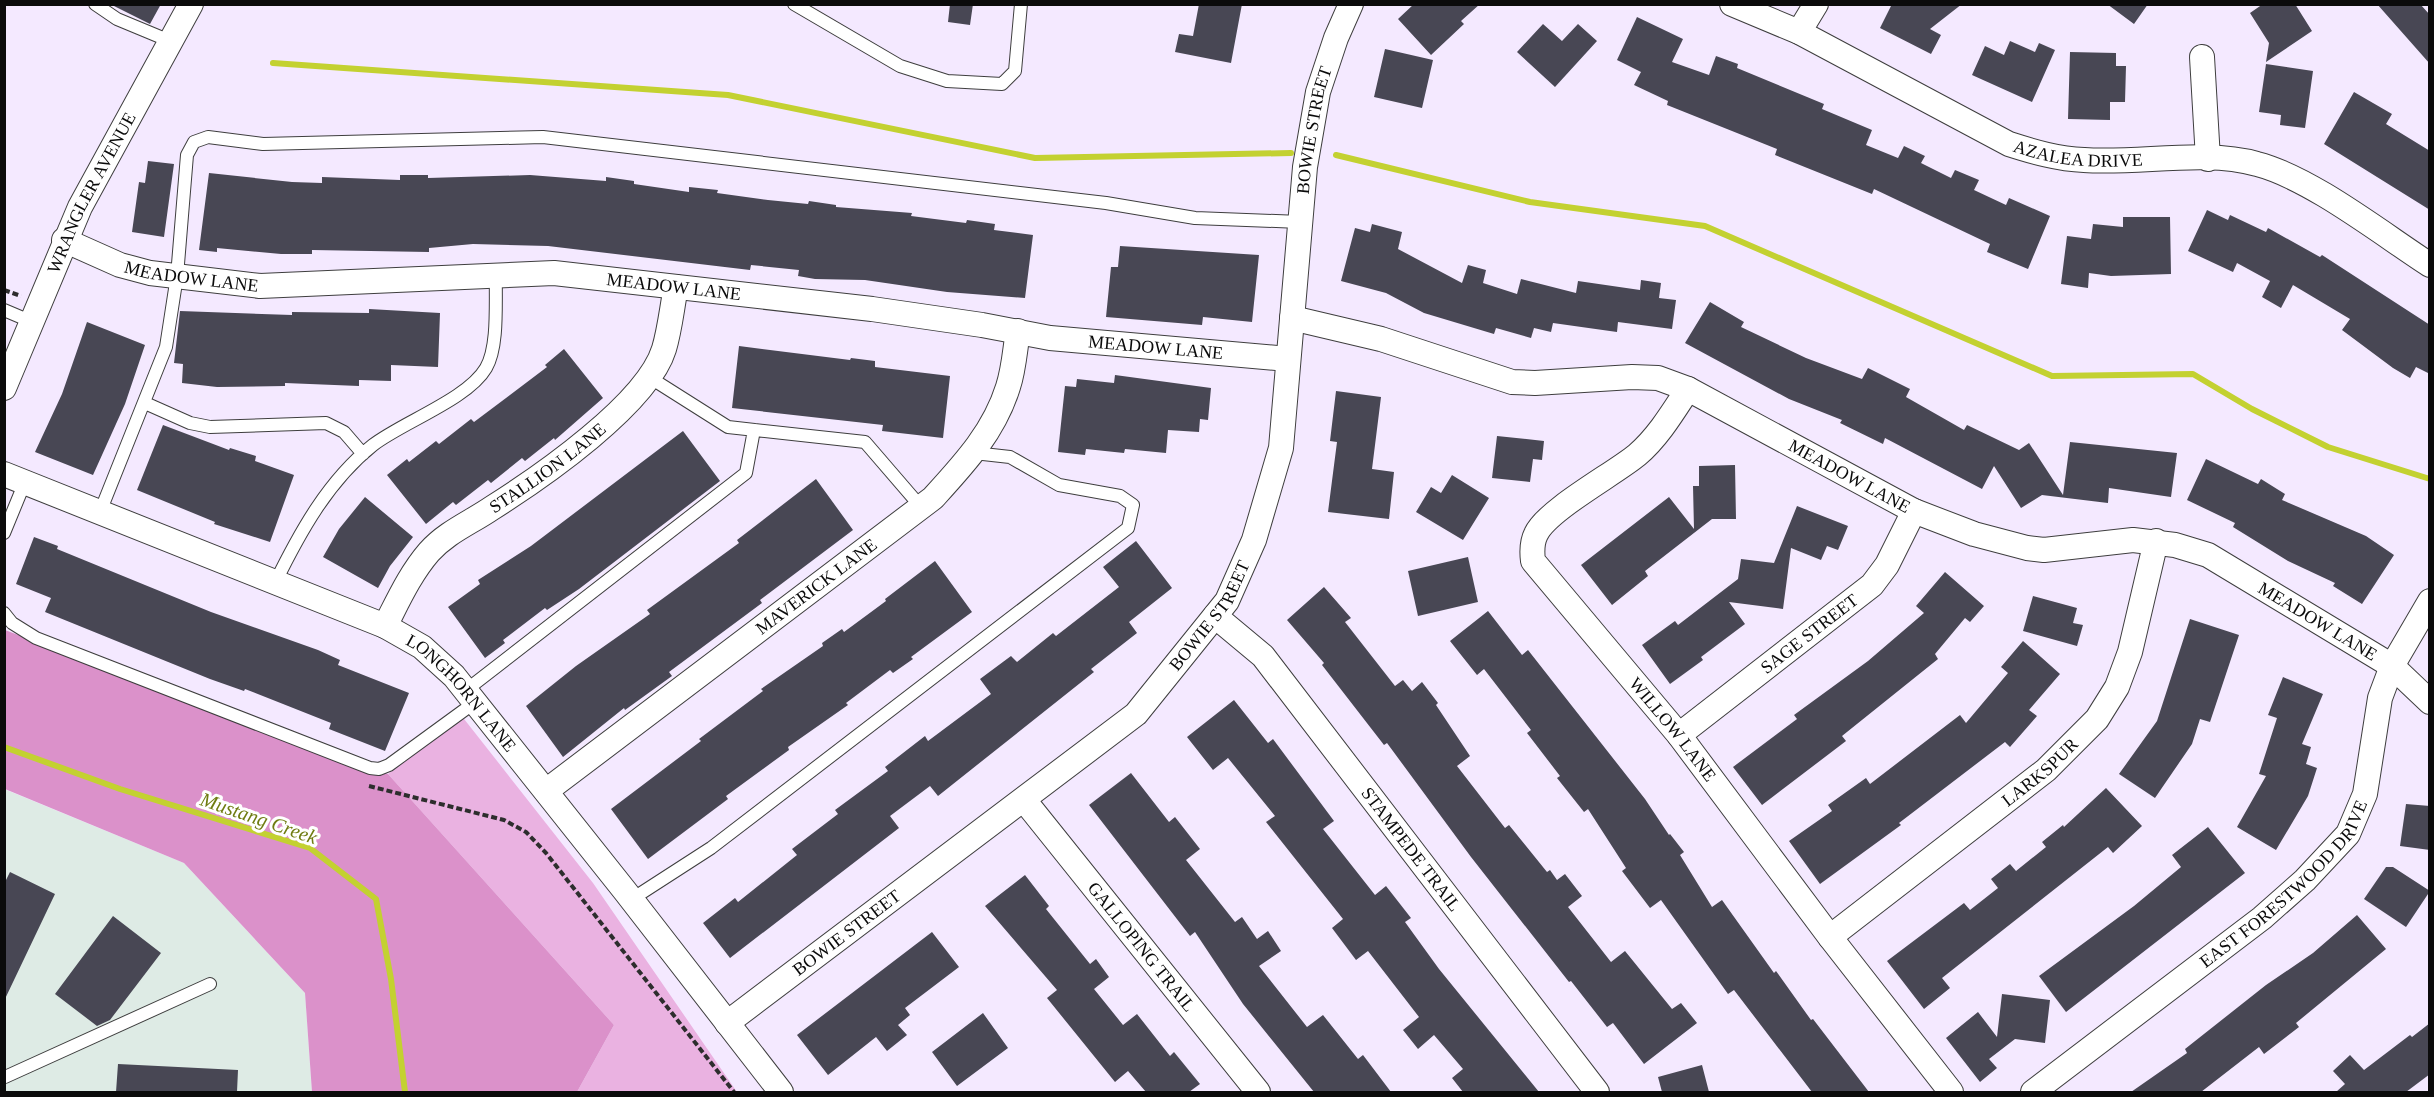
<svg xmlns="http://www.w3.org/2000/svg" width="2434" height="1097" font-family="'Times New Roman',serif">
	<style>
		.industrial { fill: #deebe5 }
		.green { fill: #eab2e1 }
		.forest { fill: #db91ca }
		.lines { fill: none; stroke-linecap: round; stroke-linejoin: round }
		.stream { stroke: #c3d131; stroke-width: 6 }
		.building { fill: #484754 }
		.service-casing { stroke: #3e3e3e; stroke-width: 14 }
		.minor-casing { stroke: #3e3e3e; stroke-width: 26 }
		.path { stroke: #2d2d2d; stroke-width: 4; stroke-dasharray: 6 3; stroke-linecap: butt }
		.service { stroke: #fff; stroke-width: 12 }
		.minor { stroke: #fff; stroke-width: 24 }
		.labels { text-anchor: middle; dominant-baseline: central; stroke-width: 6; stroke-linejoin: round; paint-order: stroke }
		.street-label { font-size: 18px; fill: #0b0b0b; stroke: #fff }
		.water-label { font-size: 20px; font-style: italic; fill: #6f7c12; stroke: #fff }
	</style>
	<rect width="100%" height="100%" fill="#f4e9ff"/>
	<path class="industrial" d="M4,789L184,863L305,993L312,1092H5Z"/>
	<path class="green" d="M457,710L593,883L737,1092H577L614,1025L388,774Z"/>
	<path class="forest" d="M5,630L388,774L614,1025L577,1092H312L305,993L184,863L5,789Z"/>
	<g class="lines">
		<path class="stream" d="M273,63L728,95L1035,158L1291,153
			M1336,155L1530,202L1705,226L2052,376L2193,374L2252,409L2328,447L2430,479
			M4,747L120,789L310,848L376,899L391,979L405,1092"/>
	</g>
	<path class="building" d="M110,4H161L150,24Z
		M950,4H973L970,25L948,22Z
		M1199,4H1242L1231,63L1175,52L1179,34L1193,36Z
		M1414,4H1480L1461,21L1464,24L1431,55L1398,19Z
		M1892,4H1962L1930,29L1941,35L1931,54L1880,28Z
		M2107,4H2148L2134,24Z
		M2263,4H2295L2312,31L2266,62L2269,43L2250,13Z
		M2377,4H2420L2430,15V64Z
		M1637,17L1683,39L1672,62L1709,75L1716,56L1738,64L1737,68L1824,104L1822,109L1872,130L1866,145L1898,158L1904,146L1925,156L1921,163L1951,178L1955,170L1979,180L1974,190L2006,205L2009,198L2050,216L2028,269L1987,252L1990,244L1874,189L1872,194L1775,155L1777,149L1667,105L1668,101L1634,85L1641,72L1617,60Z
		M1543,24L1562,41L1578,24L1597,41L1555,87L1517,52Z
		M2010,41L2035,52L2039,43L2055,50L2032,102L1972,75L1985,46L2004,55Z
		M1385,49L1433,60L1422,108L1374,97Z
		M2070,52L2116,53V66H2126L2125,102H2110V120L2068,119Z
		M2266,64L2313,71L2305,128L2280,125L2281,115L2259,112Z
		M2354,92L2392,114L2386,124L2430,151V210L2324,144Z
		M148,161L174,164L164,237L132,232L139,182L145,183Z
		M209,173L292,182L322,183V177L400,180V175H428V178L530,175L606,181V177L634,181V184L689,192V187L718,190L717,193L768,200L808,204L809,201L836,205V207L912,213L911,216L966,223L967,220L995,224L994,230L1033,235L1025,298L947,292L865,280L815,279L798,276L799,270L751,265L750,270L548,246L473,244L429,248V252L312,250V254H281L217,248V252L199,250Z
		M2207,210L2228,220L2230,215L2266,232L2268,228L2320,257L2322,255L2430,325V374L2416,367L2410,378L2393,368L2342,330L2350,319L2293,285L2281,308L2262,297L2270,281L2237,263L2233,272L2188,251Z
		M2123,217H2170L2171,274L2111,276L2089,273L2088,288L2061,284L2067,236L2091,239L2093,224L2123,227Z
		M1372,224L1402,232L1398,249L1462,283L1468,265L1486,270L1483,283L1517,294L1521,279L1576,293L1578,281L1640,290L1641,280L1661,283L1659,298L1676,300L1672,329L1618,322L1617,332L1553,323L1551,332L1534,328L1531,338L1496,328L1494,334L1424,313L1386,293L1341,281L1355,228L1370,232Z
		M1120,246L1259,255L1252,322L1203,317L1202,325L1106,317L1111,267H1118Z
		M1710,302L1744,322L1741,327L1806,358L1862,379L1868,368L1910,389L1906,397L1964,430L1967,425L2019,450L2029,443L2063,495L2070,442L2177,453L2171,497L2109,488L2108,503L2042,495L2021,508L1994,466L1982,489L1885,438L1883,444L1840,423L1842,420L1789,399L1685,343Z
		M369,309L440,313L438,367L391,365V381L359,380V386L285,383V386L217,387L182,383L183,364L174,363L180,311L292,315V312L369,313Z
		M87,322L145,345L125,404L93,475L35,452L62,394Z
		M739,346L850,360L851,358L875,361V367L950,376L943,438L882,431L883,425L732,408Z
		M564,349L603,398L555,440L554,438L525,461L522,458L491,483L488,480L456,505L453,502L426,524L387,475L407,459L409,462L436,441L439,444L471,419L474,422L547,367L545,365Z
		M1115,375L1211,388L1208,420L1200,419L1199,432L1168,430L1166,453L1125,449L1124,453L1086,449L1085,455L1058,452L1065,386L1076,387L1077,379L1114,383Z
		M1336,391L1381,397L1372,469L1394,472L1389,519L1328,512L1337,442L1330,441Z
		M163,425L229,450L230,448L256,456L255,461L294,475L270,542L214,524L215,522L137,490Z
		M683,431L720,481L579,589L547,610L545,608L503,640L505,643L485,658L448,607L480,584L478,580L531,546Z
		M1497,436L1544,441L1542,460L1533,459L1530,482L1492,478Z
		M2206,459L2258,484L2261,479L2285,494L2282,500L2366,536L2394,555L2362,604L2333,586L2335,583L2288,561L2233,527L2235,523L2187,500Z
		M1735,465L1736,519H1712L1645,571L1648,576L1612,605L1581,565L1669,497L1694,529L1693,486H1699V466Z
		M1452,475L1489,498L1463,540L1416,512L1431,487L1441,493Z
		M816,479L853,530L760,600L762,603L669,672L672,676L625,710L624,708L563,757L526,706L576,666L650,614L647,610L739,543L737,540Z
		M365,497L413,537L390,566L378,588L323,557L339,529Z
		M1797,506L1848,526L1838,550L1827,546L1821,560L1791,548L1783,609L1729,602L1745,624L1701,657L1703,660L1670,684L1642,645L1675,621L1678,625L1738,579L1741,559L1774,563Z
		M34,537L58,546L57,549L211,612L318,650L340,660L338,665L409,693L385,751L329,729L331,723L245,689L244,691L210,679L45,612L51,598L16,584Z
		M1136,541L1172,588L1129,622L1137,633L1091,669L1094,672L938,796L930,786L890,816L899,828L730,958L703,923L735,898L738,902L797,855L792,849L838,814L835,810L888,771L885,767L925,736L928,741L991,694L980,679L1011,656L1017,662L1053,633L1056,636L1119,587L1103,567Z
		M1468,557L1478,602L1418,616L1408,571Z
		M935,561L972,612L911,657L913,659L893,673L890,670L846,703L848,705L788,747L789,750L726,796L728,799L648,859L611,809L701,741L699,739L763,691L761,689L823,646L822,643L842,629L844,632L886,601L885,599Z
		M1945,572L1984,606L1970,622L1965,618L1935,654L1938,659L1842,736L1846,741L1762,805L1733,767L1797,719L1794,715L1868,661L1924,613L1916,606Z
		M1324,587L1351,618L1345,622L1395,686L1403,680L1412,691L1422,682L1438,703L1436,705L1470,756L1457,766L1505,828L1509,825L1547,872L1550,870L1557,880L1565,874L1582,896L1568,907L1611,962L1625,951L1672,1009L1681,1003L1697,1023L1644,1064L1613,1023L1607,1027L1571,981L1569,982L1471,857L1387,743L1384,745L1322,665L1324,663L1287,620Z
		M2033,596L2077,608L2073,623L2083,625L2077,646L2023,631Z
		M1488,611L1522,655L1528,650L1645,799L1669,835L1670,834L1684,852L1680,855L1712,907L1722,900L1774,973L1776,971L1811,1020L1813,1019L1869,1092H1812L1734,990L1728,994L1661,900L1650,908L1622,871L1626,868L1588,809L1584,812L1557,778L1560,776L1527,733L1531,730L1484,669L1477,675L1450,641Z
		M2190,619L2239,635L2210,722L2200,719L2192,744L2155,798L2119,774L2157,721Z
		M2023,641L2060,674L2029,710L2037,716L2010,747L2005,742L1899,823L1901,825L1820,884L1789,841L1832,811L1828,805L1866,778L1870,784L1960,715L1966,723L2008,673L2001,667Z
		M2283,677L2323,694L2302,744L2311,747L2306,764L2317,768L2308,796L2276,850L2237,827L2266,776L2259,774L2277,718L2268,715Z
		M1234,700L1268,743L1273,739L1334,821L1323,829L1375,895L1386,886L1411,918L1405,922L1439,969L1539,1092H1463L1452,1078L1463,1069L1434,1035L1418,1049L1403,1030L1419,1017L1368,951L1356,960L1332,928L1343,919L1266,822L1275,816L1228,758L1213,770L1187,737Z
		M1131,773L1169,822L1175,817L1200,849L1186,860L1235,922L1242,917L1257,939L1268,931L1281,951L1259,966L1307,1027L1323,1015L1358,1059L1363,1055L1391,1092H1314L1243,1004L1195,932L1190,936L1089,805Z
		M2106,788L2142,826L2113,853L2108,847L1942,978L1950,988L1924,1009L1887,961L1964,903L1970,910L1998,888L1991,879L2010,864L2016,871L2046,847L2042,842L2063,825L2064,827Z
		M2406,804L2430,806V850L2400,846Z
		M2208,827L2245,873L2066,1012L2039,976L2134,906L2181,867L2172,855Z
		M2386,867H2393L2430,891L2406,927L2364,899Z
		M10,872L55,894L4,1001V884Z
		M1025,875L1049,906L1046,909L1090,964L1096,959L1109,977L1094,989L1123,1025L1137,1014L1170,1056L1174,1052L1200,1084L1189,1092H1146L1128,1071L1115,1082L1047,998L1057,990L985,906Z
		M2357,915L2386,949L2296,1023L2299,1027L2264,1054L2259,1047L2201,1092H2131L2187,1053L2185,1049L2266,985L2313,953Z
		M113,916L161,953L110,1020L97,1026L55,994Z
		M932,932L959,967L905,1008L910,1015L898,1025L907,1035L887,1051L876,1037L828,1075L797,1035Z
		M2002,994L2050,1000L2045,1043L2015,1039L1989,1059L1997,1068L1980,1082L1946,1038L1978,1012L1997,1037Z
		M983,1013L1008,1048L957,1086L932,1052Z
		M2430,1023V1074L2406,1092H2336L2345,1084L2333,1071L2350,1055L2364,1070L2410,1035L2412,1037Z
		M118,1064L238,1070L237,1092H116Z
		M1702,1065L1709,1092H1662L1658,1077Z"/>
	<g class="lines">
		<g class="service-casing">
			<path id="service" d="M95,4L117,19L170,41
				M794,4L900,66L947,81L1002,84L1015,71L1021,4
				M4,310L30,321
				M649,377L728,427L865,442L921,507
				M145,403L190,423L210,427L326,423L344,432L363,454
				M100,512L166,347L177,276L187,155L194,142L208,137L263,144L543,137L1106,203L1195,218L1300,222
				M4,533L25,482
				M275,583C300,532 328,481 373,445C403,422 468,399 486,368C499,346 495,300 496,273
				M4,613L12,623L36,638L370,768L379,769L389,765L474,703
				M465,691L746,473L754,430
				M632,899L711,848L1128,528L1133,505L1120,496L1059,485L1010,457L974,453
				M5,1077L210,984"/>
		</g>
		<g class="minor-casing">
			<g id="minor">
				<path id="s1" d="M1732,4L1799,32L2009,144C2034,152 2058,159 2084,160C2140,164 2204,149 2257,164C2311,178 2382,234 2430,265"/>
				<path d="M1799,32L1816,4"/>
				<path d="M2202,57L2208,159"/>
				<path id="s2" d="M64,240L120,265L150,273L260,286L554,273L872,309L982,325L1050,338L1288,359"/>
				<path id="s3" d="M1292,318L1381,339L1512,382L1535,383L1632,377L1658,378L1688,389L1914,511L1974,534L2027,548L2044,550L2133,540L2175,545L2208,555L2392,666L2430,702"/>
				<path id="s4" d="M4,388L80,207L191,4"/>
				<path id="s5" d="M1688,389C1673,412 1658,437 1637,455C1614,474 1547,510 1536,534C1532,542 1532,553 1533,561L1679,735L1830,937L1951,1092"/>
				<path id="s6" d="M4,474L385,626L422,647L454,676L625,891L781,1092"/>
				<path id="s7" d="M1215,616L1263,656L1597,1092"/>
				<path id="s8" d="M385,626C398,601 410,574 429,552C447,532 470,523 492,508C541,477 647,404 664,349C670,329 672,307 676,287"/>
				<path id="s9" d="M1679,735L1872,585L1887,565L1914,511"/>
				<path id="s10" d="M546,791L933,498C964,464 994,432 1008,387C1014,369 1015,349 1018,331"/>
				<path id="s11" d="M1024,800L1258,1092"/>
				<path id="s12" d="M1830,937L2046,770L2097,719L2117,687L2130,652L2156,541"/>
				<path id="s13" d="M727,1023L1136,714L1227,601L1254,540L1281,448L1305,167L1318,92L1336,38L1351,4"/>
				<path id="s14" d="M2033,1092L2262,918L2305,880L2348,834L2365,794L2380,698L2392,666L2430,601"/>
			</g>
		</g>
		<path class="path" d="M4,290L21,296
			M369,786L504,820L526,832L546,853L734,1092"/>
		<use href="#service" class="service"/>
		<use href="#minor" class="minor"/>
	</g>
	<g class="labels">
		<g class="street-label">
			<text stroke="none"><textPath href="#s13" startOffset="1140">BOWIE STREET</textPath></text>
			<text stroke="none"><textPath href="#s1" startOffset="381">AZALEA DRIVE</textPath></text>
			<text stroke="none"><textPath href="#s4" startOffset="214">WRANGLER AVENUE</textPath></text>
			<text stroke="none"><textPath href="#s2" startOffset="134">MEADOW LANE</textPath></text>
			<text stroke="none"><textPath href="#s2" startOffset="618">MEADOW LANE</textPath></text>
			<text stroke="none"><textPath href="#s2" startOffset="1104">MEADOW LANE</textPath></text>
			<text stroke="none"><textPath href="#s8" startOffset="232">STALLION LANE</textPath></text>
			<text stroke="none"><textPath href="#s3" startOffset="591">MEADOW LANE</textPath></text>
			<text stroke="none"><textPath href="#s10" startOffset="339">MAVERICK LANE</textPath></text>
			<text stroke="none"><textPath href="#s13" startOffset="636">BOWIE STREET</textPath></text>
			<text stroke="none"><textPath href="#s3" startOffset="1095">MEADOW LANE</textPath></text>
			<text stroke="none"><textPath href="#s9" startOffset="165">SAGE STREET</textPath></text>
			<text stroke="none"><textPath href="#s6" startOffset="513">LONGHORN LANE</textPath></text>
			<text stroke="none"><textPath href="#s5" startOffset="459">WILLOW LANE</textPath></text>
			<text stroke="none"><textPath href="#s12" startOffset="267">LARKSPUR</textPath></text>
			<text stroke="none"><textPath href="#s7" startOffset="306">STAMPEDE TRAIL</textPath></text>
			<text stroke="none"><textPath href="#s14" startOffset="328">EAST FORESTWOOD DRIVE</textPath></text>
			<text stroke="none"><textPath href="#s13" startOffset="150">BOWIE STREET</textPath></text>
			<text stroke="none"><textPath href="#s11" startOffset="188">GALLOPING TRAIL</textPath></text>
		</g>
		<g class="water-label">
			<text transform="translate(259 818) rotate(19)">Mustang Creek</text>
		</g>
	</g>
	<rect width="2434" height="1097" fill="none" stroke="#0b0b0b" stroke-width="12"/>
</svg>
